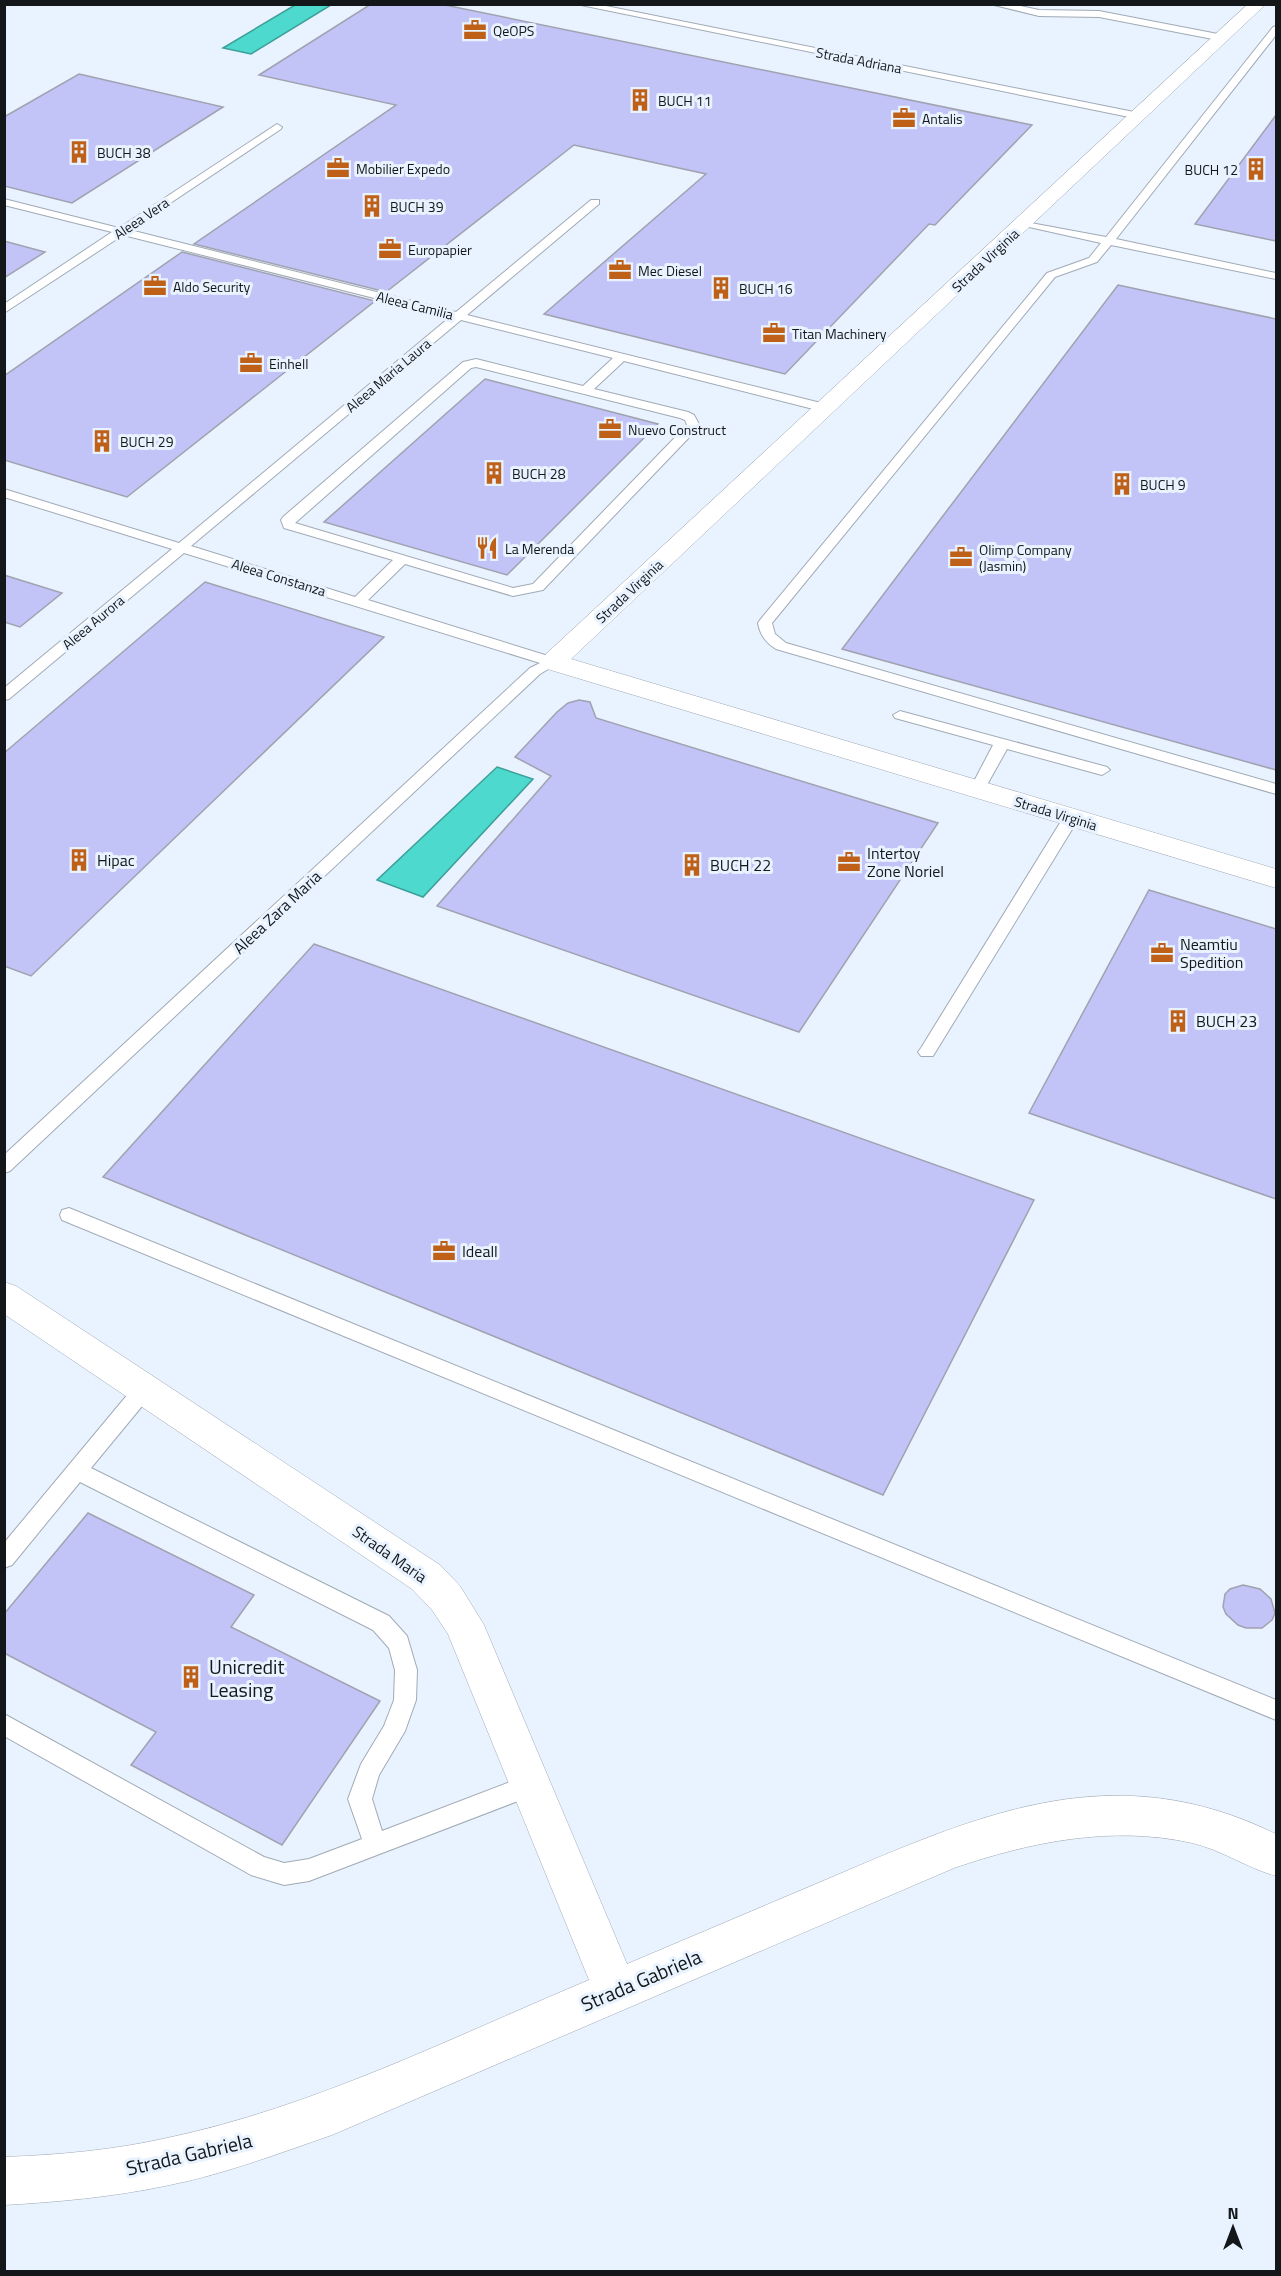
<svg xmlns="http://www.w3.org/2000/svg" width="1281" height="2276" font-family="'Titillium Web',sans-serif">
	<style>
		.water { fill: #4dd9ce; stroke: #3c9f98; stroke-width: 1.5 }
		.building { fill: #c2c3f7; stroke: #a1a2af; stroke-width: 1.5 }
		.lines { fill: none; stroke-linecap: round; stroke-linejoin: round }
		.service-casing { stroke: #a1aab5; stroke-width: 2 }
		.minor-casing { stroke: #a1aab5; stroke-width: 1 }
		.service { fill: #fff; fill-rule: evenodd }
		.minor { fill: #fff; fill-rule: evenodd }
		.labels { text-anchor: middle; dominant-baseline: central; stroke-width: 6; stroke-linejoin: round; paint-order: stroke }
		.far-poi-label { font-size: 14px; fill: #13171a; stroke: #e9f3ff; text-anchor: start }
		.far-street-label { font-size: 14px; fill: #13171a; stroke: #e9f3ff }
		.poi-label { font-size: 16px; fill: #13171a; stroke: #e9f3ff; text-anchor: start }
		.street-label { font-size: 16px; fill: #13171a; stroke: #e9f3ff }
		.near-poi-label { font-size: 20px; fill: #13171a; stroke: #e9f3ff; text-anchor: start }
		.near-street-label { font-size: 20px; fill: #13171a; stroke: #e9f3ff }
	</style>
	<rect width="100%" height="100%" fill="#e9f3ff"/>
	<path class="water" d="M295,5H331L251,54L223,48Z
		M497,767L533,779L423,897L377,880Z"/>
	<path class="building" d="M371,4H440L1032,125L935,225L929,224L785,374L544,314L706,174L574,145L386,292L194,244L396,105L259,75Z
		M79,74L223,107L72,203L4,186V117Z
		M1276,115V241L1195,224Z
		M4,241L45,252L4,278Z
		M182,252L375,301L127,497L4,460V376Z
		M1118,285L1276,319V770L842,649Z
		M485,379L658,424L507,575L324,522Z
		M4,575L62,593L20,627L4,622Z
		M205,582L384,637L31,976L4,966V753Z
		M579,700L590,702L596,718L938,823L799,1032L437,906L551,776L515,757L557,712L568,703Z
		M1149,890L1276,929V1199L1029,1113Z
		M314,944L1034,1200L883,1495L103,1177Z
		M88,1513L254,1595L231,1627L380,1701L282,1845L131,1765L156,1732L4,1653V1614Z
		M1243,1585L1260,1589L1271,1599L1275,1613L1272,1620L1262,1628H1246L1238,1625L1226,1614L1223,1607L1225,1594L1230,1589Z"/>
	<g class="lines">
		<g class="service-casing">
			<path id="service" d="M576,4H596L1139,113L1144,116L1139,119Z
				M990,4H1011L1039,10L1099,11L1223,35L1228,38L1223,41L1099,17L1039,16Z
				M1276,26V35L1116,239L1276,273V279L1111,245L1097,262L1055,277L772,623L775,634L786,643L1276,784V794L776,649C766,643 760,635 758,623L760,620L1047,273L1089,258L1101,243L1020,225V221L1106,237L1273,27Z
				M277,124L282,127L281,129L130,230L456,312L591,200H599V204L467,315L829,405L831,408L825,412L624,361L594,389L688,412L694,415L700,426L543,590L513,596L405,564L368,600L558,659L560,662L540,674L10,1171L4,1173V1155L530,668L540,663L184,553L9,699L4,700V688L172,549L4,497V489L179,543L450,317L123,235L4,313V304L112,232L4,205V199L119,228ZM461,320L613,358L583,386L476,359L463,362L283,517L281,520L284,528L393,560L355,597L191,546ZM476,367L680,418L685,420L687,425L533,584L513,588L295,523L471,368Z
				M900,711L1107,767L1110,770L1102,775L1007,749L983,792H973L970,789L993,745L895,718L893,715Z
				M1071,813L1079,818L933,1056H921L918,1052L921,1048L1063,818Z
				M69,1208L1276,1700V1720L62,1220L60,1215L62,1210Z
				M145,1380L152,1382L155,1388L152,1394L91,1468L389,1616L407,1636L417,1670L416,1700L405,1731L379,1775L372,1799L382,1831L531,1774L539,1777L542,1785L539,1793L309,1881L284,1885L251,1875L4,1736V1714L264,1857L284,1863L309,1859L362,1839L348,1799L361,1764L384,1726L394,1700L395,1670L389,1648L373,1630L80,1482L12,1565L4,1568V1543L138,1382Z"/>
		</g>
		<g class="minor-casing">
			<path id="minor" d="M1248,4H1266L571,659L1276,869V888L544,668L540,662L544,656Z
				M4,1282L16,1286L440,1565L460,1586L484,1625L627,1964C697,1934 767,1905 837,1875C987,1811 1117,1756 1276,1834V1876C1247,1868 1222,1850 1192,1843C1112,1825 1030,1842 954,1868L332,2135C277,2154 222,2175 165,2186C112,2197 58,2202 4,2205V2157C59,2155 114,2150 167,2138C314,2107 451,2038 589,1980L448,1634L432,1610L412,1589L4,1314Z"/>
		</g>
		<use href="#service" class="service"/>
		<use href="#minor" class="minor"/>
	</g>
	<defs>
		<g id="office-bare" transform="scale(1.8)"><path d="M-6-3h4V-5.5h4V-3h4V5H-6ZM-1-4.5V-3h2v-1.5ZM-6 0V1H6V0Z" fill="#be6017" stroke="#e9f3ff" stroke-width="2.5" paint-order="stroke"/></g>
		<g id="building-bare" transform="scale(1.8)"><path d="M-4-6H4V6H1V3H-1V6H-4ZM-2.5-4.3h1.7v1.8h-1.7ZM.8-4.3h1.7v1.8H.8ZM-2.5-1h1.7V.8h-1.7ZM.8-1h1.7V.8H.8Z" fill="#be6017" stroke="#e9f3ff" stroke-width="2.5" paint-order="stroke"/></g>
		<g id="restaurant-bare" transform="scale(1.8)"><path d="M-5-6h1v4h1v-4h1v4h1v-4h1v5L-1.5 .5V6h-2V.5L-5-1ZM5-6V6H3V1.5H1.5Q1.5-4 5-6Z" fill="#be6017" stroke="#e9f3ff" stroke-width="2.5" paint-order="stroke"/></g>
	</defs>
	<g fill-rule="evenodd">
		<use href="#office-bare" x="475" y="30"/>
		<use href="#building-bare" x="640" y="100"/>
		<use href="#office-bare" x="904" y="118"/>
		<use href="#building-bare" x="79" y="152"/>
		<use href="#office-bare" x="338" y="168"/>
		<use href="#building-bare" x="1256" y="169"/>
		<use href="#building-bare" x="372" y="206"/>
		<use href="#office-bare" x="390" y="249"/>
		<use href="#office-bare" x="620" y="270"/>
		<use href="#office-bare" x="155" y="286"/>
		<use href="#building-bare" x="721" y="288"/>
		<use href="#office-bare" x="774" y="333"/>
		<use href="#office-bare" x="251" y="363"/>
		<use href="#office-bare" x="610" y="429"/>
		<use href="#building-bare" x="102" y="441"/>
		<use href="#building-bare" x="494" y="473"/>
		<use href="#building-bare" x="1122" y="484"/>
		<use href="#restaurant-bare" x="487" y="548"/>
		<use href="#office-bare" x="961" y="557"/>
		<use href="#building-bare" x="79" y="860"/>
		<use href="#office-bare" x="849" y="862"/>
		<use href="#building-bare" x="692" y="865"/>
		<use href="#office-bare" x="1162" y="953"/>
		<use href="#building-bare" x="1178" y="1021"/>
		<use href="#office-bare" x="444" y="1251"/>
		<use href="#building-bare" x="191" y="1677"/>
	</g>
	<g class="labels">
		<g class="far-poi-label">
			<text x="493" y="30">QeOPS</text>
			<text x="658" y="100">BUCH 11</text>
			<text x="922" y="118">Antalis</text>
			<text x="97" y="152">BUCH 38</text>
			<text x="356" y="168">Mobilier Expedo</text>
			<text x="1238" y="169" text-anchor="end">BUCH 12</text>
			<text x="390" y="206">BUCH 39</text>
			<text x="408" y="249">Europapier</text>
			<text x="638" y="270">Mec Diesel</text>
			<text x="173" y="286">Aldo Security</text>
			<text x="739" y="288">BUCH 16</text>
			<text x="792" y="333">Titan Machinery</text>
			<text x="269" y="363">Einhell</text>
			<text x="628" y="429">Nuevo Construct</text>
			<text x="120" y="441">BUCH 29</text>
			<text x="512" y="473">BUCH 28</text>
			<text x="1140" y="484">BUCH 9</text>
			<text x="505" y="548">La Merenda</text>
			<text x="979" y="549">Olimp Company<tspan x="979" dy="16">(Jasmin)</tspan></text>
		</g>
		<g class="far-street-label">
			<text transform="translate(859 60) rotate(11)">Strada Adriana</text>
			<text transform="translate(141 218) rotate(-34)">Aleea Vera</text>
			<text transform="translate(985 260) rotate(-43)">Strada Virginia</text>
			<text transform="translate(415 305) rotate(14)">Aleea Camilia</text>
			<text transform="translate(388 375) rotate(-40)">Aleea Maria Laura</text>
			<text transform="translate(279 577) rotate(17)">Aleea Constanza</text>
			<text transform="translate(629 591) rotate(-43)">Strada Virginia</text>
			<text transform="translate(93 622) rotate(-40)">Aleea Aurora</text>
			<text transform="translate(1056 813) rotate(17)">Strada Virginia</text>
		</g>
		<g class="poi-label">
			<text x="867" y="853">Intertoy<tspan x="867" dy="18">Zone Noriel</tspan></text>
			<text x="97" y="860">Hipac</text>
			<text x="710" y="865">BUCH 22</text>
			<text x="1180" y="944">Neamtiu<tspan x="1180" dy="18">Spedition</tspan></text>
			<text x="1196" y="1021">BUCH 23</text>
			<text x="462" y="1251">Ideall</text>
		</g>
		<g class="street-label">
			<text transform="translate(277 912) rotate(-43)">Aleea Zara Maria</text>
			<text transform="translate(390 1554) rotate(35)">Strada Maria</text>
		</g>
		<g class="near-poi-label">
			<text x="209" y="1666">Unicredit<tspan x="209" dy="23">Leasing</tspan></text>
		</g>
		<g class="near-street-label">
			<text transform="translate(641 1980) rotate(-23)">Strada Gabriela</text>
			<text transform="translate(189 2154) rotate(-13)">Strada Gabriela</text>
		</g>
	</g>
	<rect width="1281" height="2276" fill="none" stroke="#13171a" stroke-width="12"/>
	<g transform="translate(1233 2228)" stroke="#e9f3ff" stroke-width="4.5" paint-order="stroke">
	<path d="M0-4.5L10 22L0 15L-10 22Z" fill="#13171a"/>
	<text y="-9" font-size="16" font-weight="bold" text-anchor="middle" fill="#13171a">N</text>
	</g>
</svg>
